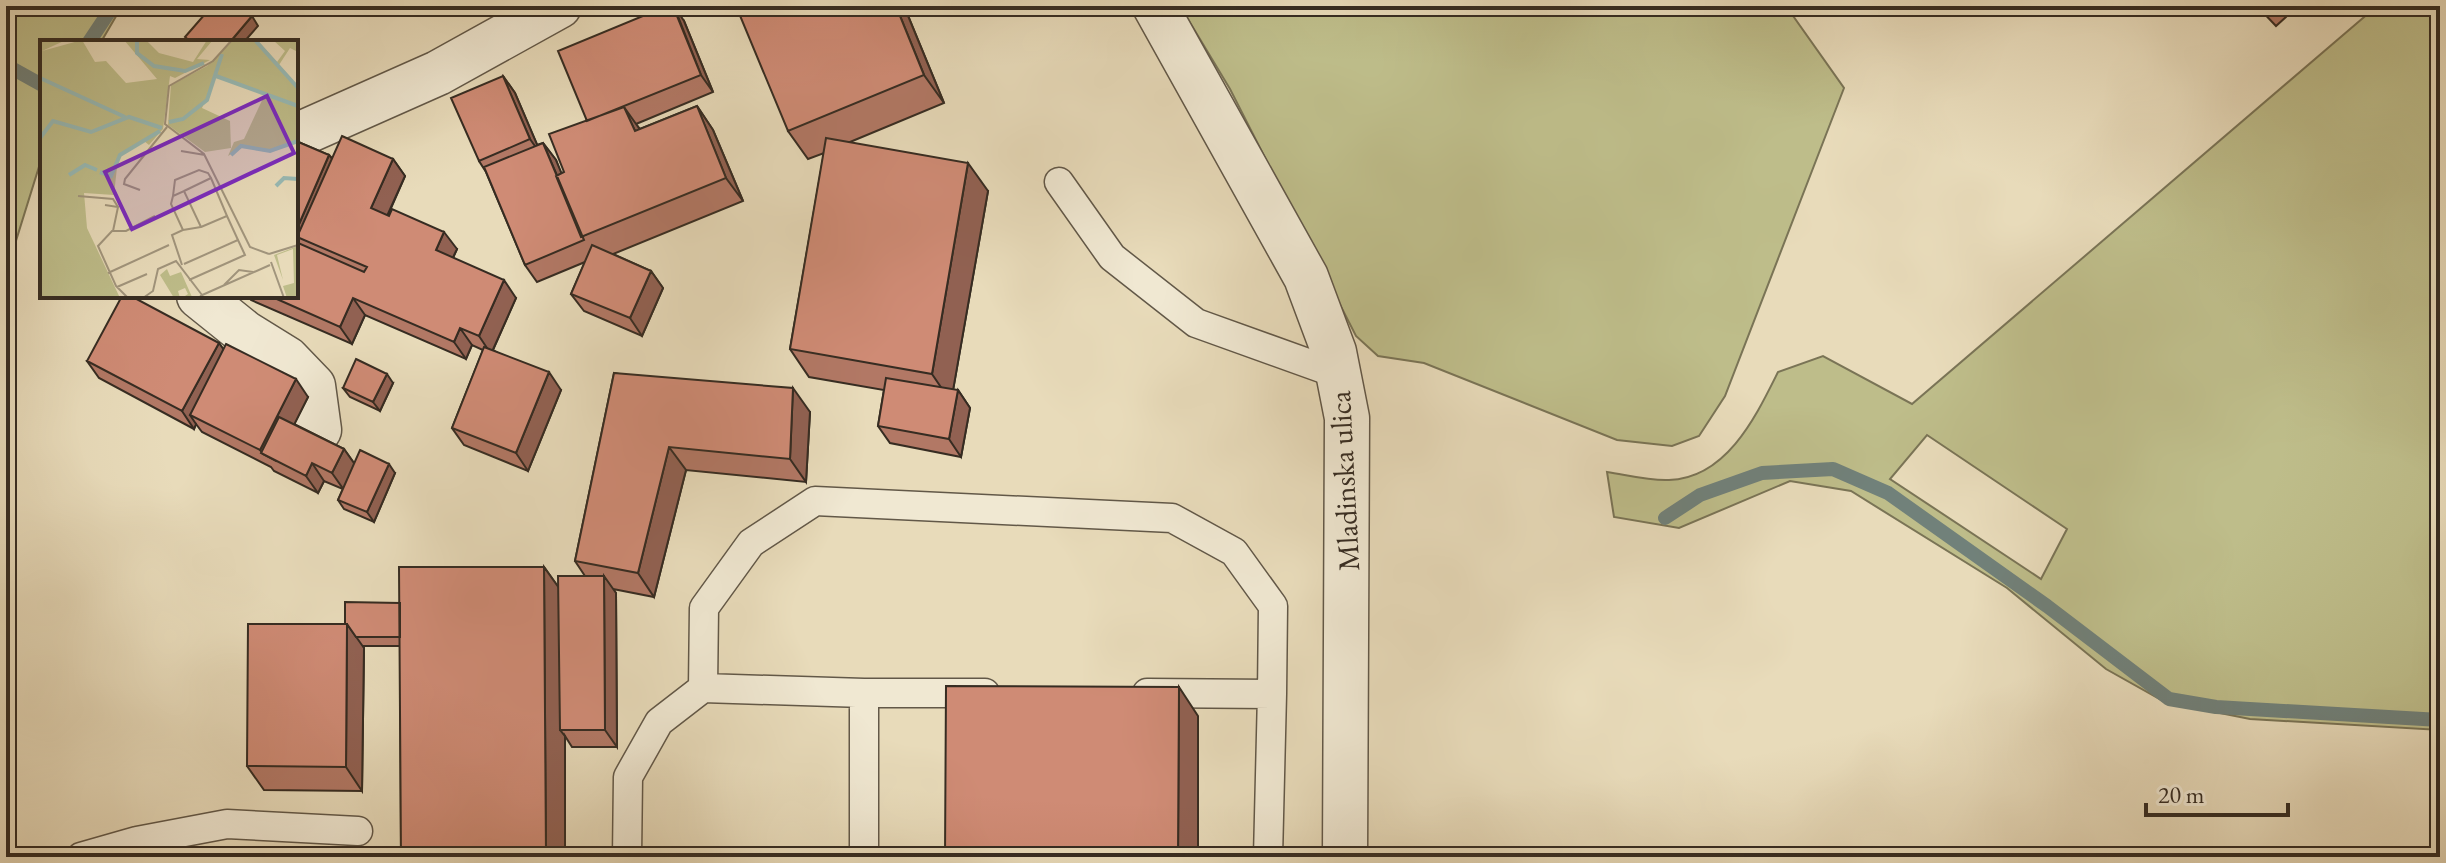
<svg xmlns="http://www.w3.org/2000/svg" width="2446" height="863" font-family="'EB Garamond',serif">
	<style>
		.green { fill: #bebd8a; stroke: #7a7456; stroke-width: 2; fill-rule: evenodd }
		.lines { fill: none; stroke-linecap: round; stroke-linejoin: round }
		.stream { stroke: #71817a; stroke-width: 14 }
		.lane-casing { stroke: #625848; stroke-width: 31 }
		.street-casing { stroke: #625848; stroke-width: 47 }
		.lane { stroke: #f0e8d2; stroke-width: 28 }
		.street { stroke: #f0e8d2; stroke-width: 44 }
		.wall { fill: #b27865; stroke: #362c22; stroke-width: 2 }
		.shaded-wall { fill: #916152; stroke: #362c22; stroke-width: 2 }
		.building { fill: #cf8b75; stroke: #362c22; stroke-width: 2 }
		.labels { text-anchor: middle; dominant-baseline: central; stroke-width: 7; stroke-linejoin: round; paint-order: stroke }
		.street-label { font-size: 30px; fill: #362c22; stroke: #f0e8d2 }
		.inset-river { fill: none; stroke: #98bab5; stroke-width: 4 }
		.inset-road { fill: none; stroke: #a1957d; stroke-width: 2 }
		.view { fill: #7b2cbf; fill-opacity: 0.15; stroke: #7b2cbf; stroke-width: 4 }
		.inset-edge { fill: none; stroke: #362c22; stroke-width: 4 }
	</style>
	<rect width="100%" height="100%" fill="#e8dbba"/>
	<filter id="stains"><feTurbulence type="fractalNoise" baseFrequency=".0025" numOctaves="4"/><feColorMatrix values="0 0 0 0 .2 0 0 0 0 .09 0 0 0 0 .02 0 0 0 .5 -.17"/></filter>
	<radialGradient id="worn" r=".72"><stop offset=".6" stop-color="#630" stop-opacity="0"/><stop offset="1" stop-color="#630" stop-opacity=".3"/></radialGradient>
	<path class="green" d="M6,6H122L101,42H42V157L6,273Z
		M1180,6H1786L1844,88L1725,396L1699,436L1672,446L1617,440L1424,363L1378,356L1356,336L1230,89Z
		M2377,6H2440V730L2250,719L2165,702L2106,669L2007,588L1851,491L1790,481L1679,528L1614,517L1607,472C1627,475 1649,481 1669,480C1727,478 1756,416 1778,372L1823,356L1912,404ZM1927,435L2067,529L2041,579L1890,479Z"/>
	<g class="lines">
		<path class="stream" d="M89,42L113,6
			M6,65L42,85
			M1665,518L1700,495L1762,473L1833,469L1888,493L2047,606L2169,699L2216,707L2440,720"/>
		<g class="lane-casing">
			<path id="lane" d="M1059,182L1112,257L1196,323L1338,374
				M703,688L704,608L751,543L815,501L1172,518L1234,552L1273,606L1272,694L1147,693
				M864,693H985
				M81,857L137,841L227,824L358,831
				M627,857L628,777L659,722L703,688L864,693V857
				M1268,857L1272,694"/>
		</g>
		<g class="street-casing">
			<path id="street" d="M1155,6L1306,277L1334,352L1347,418L1345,857
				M296,136L438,73L559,6
				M199,296L245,333L287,359L313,386L319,430"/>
		</g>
		<use href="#lane" class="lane"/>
		<use href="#street" class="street"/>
	</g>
	<path class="wall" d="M904,6L944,103L850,142L988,191L953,390H958L970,408L961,457L890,443L878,426L884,390L809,377L790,349L824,153L808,159L788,131Z
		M1932,6H1942L1937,11Z
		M2257,6H2298L2276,26Z
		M684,21L713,92L636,124L640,129L697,106L713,130L743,201L613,254L651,271L663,288L642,336L584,311L571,294L585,262L537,282L525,265L486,172L479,161L503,76L515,93L537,145L543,143L556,160L561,174L564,172L587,121Z
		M296,141L329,155L332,158L393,159L405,176L388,215L457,249L453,258L516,298L493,350L561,390L528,471L464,445L452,428L483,350L472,345L466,359L365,315L352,344L251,300L248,296H296Z
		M219,343L223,349L308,397L294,424L344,449L354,463L395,473L374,522L344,509L338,500L343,489L324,481L318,493L274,471L271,467L202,432L196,424L194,429L99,378L87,361Z
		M614,373L810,412L806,482L686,470L654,597L613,589L616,593L617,747H572L565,736V857H401L400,646H362L364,648L362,791L264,790L247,766L345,624L400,603L544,567L559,588L585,576L575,561Z
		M393,383L380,411L350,397L343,388Z"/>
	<path class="shaded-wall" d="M674,6L684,21L713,92L701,75Z
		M896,6H904L944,103L924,75Z
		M252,16L258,26L244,42H230Z
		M503,76L515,93L542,156L530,139Z
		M697,106L713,130L743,201L726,178Z
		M624,107L641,131H635Z
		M543,143L556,160L587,234L583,236Z
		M329,155L342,172L299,238L296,231Z
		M393,159L405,176L383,225L371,208Z
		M968,163L988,191L951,402L932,374Z
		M444,232L457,249L448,268L436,250Z
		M651,271L663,288L642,336L630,318Z
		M504,280L516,298L491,354L479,336Z
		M353,298L365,315L352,344L340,327Z
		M460,328L472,345L466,359L454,342Z
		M219,343L231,360L190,415L196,424L194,429L182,411Z
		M549,372L561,390L528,471L516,453Z
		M387,374L393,383L380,411L373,402Z
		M296,379L308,397L276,461L263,454L260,450Z
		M793,388L810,412L806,482L790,459Z
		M958,390L970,408L961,457L949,439Z
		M669,447L686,470L654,597L638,573Z
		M344,449L356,466L344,490L332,473Z
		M312,463L324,481L318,493L306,476Z
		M389,464L395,473L374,522L367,512Z
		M544,567L564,595L560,730L565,736V857H546Z
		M604,576L616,593L617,747L605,730Z
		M347,624L364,648L362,791L346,767Z
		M1179,687L1198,716V857H1178Z"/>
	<path class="building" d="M212,6H240L252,16L230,42H191L185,37Z
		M667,6H673L701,75L587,121L558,51Z
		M736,6H896L924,75L788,131Z
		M503,76L530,139L479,161L451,98Z
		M697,106L726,178L581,237L556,176L564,172L549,134L624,107L635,131Z
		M342,136L393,159L371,208L389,216L392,209L444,232L436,250L504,280L479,336L460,328L454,342L353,298L340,327L270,296H296V242L364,272L367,267L297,237Z
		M826,138L968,163L932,374L790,349Z
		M296,141L329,155L296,231Z
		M543,143L584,240L525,265L484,167Z
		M592,245L651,271L630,318L571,294Z
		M122,296H131L219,343L182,411L87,361Z
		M226,344L296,379L260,450L190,415Z
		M484,347L549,372L516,453L452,428Z
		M356,359L387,374L373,402L343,388Z
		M614,373L793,388L790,459L669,447L638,573L575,561Z
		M886,378L958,390L949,439L878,426Z
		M279,417L344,449L332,473L312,463L306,476L261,453Z
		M360,450L389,464L367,512L338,500Z
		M399,567H544L546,857H401Z
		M558,576H604L605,730H560Z
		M345,602L400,603V637H356L347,624H345Z
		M248,624H347L346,767L247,766Z
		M946,686L1179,687L1178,857H945Z"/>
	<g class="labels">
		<g class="street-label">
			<text transform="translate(1344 481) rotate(-93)">Mladinska ulica</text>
		</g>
	</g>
	<g transform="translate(40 40)">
		<rect width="258" height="258" fill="#e8dbba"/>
		<path d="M0,0H26L2,11L42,0L55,22L66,21L86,43L117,39L84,0H106L119,13L153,22L167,0L172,1L157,19L170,20L135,38L130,36L123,89L109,105L104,101L78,118L74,155L44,153L47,188L80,258H0ZM217,0L237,22L245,11L233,0H258V12L250,8L239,25L258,46V102L230,112L203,107L188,116L194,102L204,99L225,54L176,36L162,68L190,81L191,108L165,112L128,85L131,45L167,26L192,1ZM258,206V258H247L243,246L254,243L253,209L237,215L243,240L234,215ZM127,229L130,236L141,232L152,257L142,258L148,254L145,248L138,251L140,258H134L120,235Z" fill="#bebd8a"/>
		<path class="inset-river" d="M97,0V13L114,26L145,31L164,23M215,0L258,48M176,36L258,66M0,38L85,77M129,82L143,79L167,60L182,14M0,98L13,81L51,92L89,77L122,88M191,115L201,106L230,111L258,101M60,132L71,136L80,115L120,91M29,135L45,125L57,130M236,146L244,138L258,139"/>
		<path class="inset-road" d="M192,0L173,21L129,46L125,84L164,114L210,207L229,214M141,111L165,115M100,150L84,144L85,139L127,87M38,156L73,159L78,167M133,156L135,140L159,130L168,133L171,138L144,151M65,165L78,167L73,191M161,187L187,176L171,138M229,214L258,205M231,222L244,258M144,224L198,200L187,176M142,225L132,195L143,190L131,164L133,156L144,151L161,187L143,190M68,233L129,205M149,240L205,215L198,200M184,245L199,230L213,232M77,247L107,234M160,256L230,225M88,258L76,246L58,206L72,191H86L115,176M103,258L113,251L118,229L136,221L162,255"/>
		<path class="view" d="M227,56L254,113L92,189L65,132Z"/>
		<rect width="258" height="258" class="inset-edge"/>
	</g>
	<rect width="2446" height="863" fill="none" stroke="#e8dbba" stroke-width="32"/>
	<rect x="8" y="8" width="2430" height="847" fill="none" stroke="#362c22" stroke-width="4"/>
	<rect x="16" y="16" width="2414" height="831" fill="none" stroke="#362c22" stroke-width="2"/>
	<path d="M2146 803v12h142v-12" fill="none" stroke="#362c22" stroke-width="4"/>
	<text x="2158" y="803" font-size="24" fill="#362c22" stroke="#f0e8d2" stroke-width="6" paint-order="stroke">20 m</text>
	<rect width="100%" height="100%" filter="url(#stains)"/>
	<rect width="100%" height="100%" fill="url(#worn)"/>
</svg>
